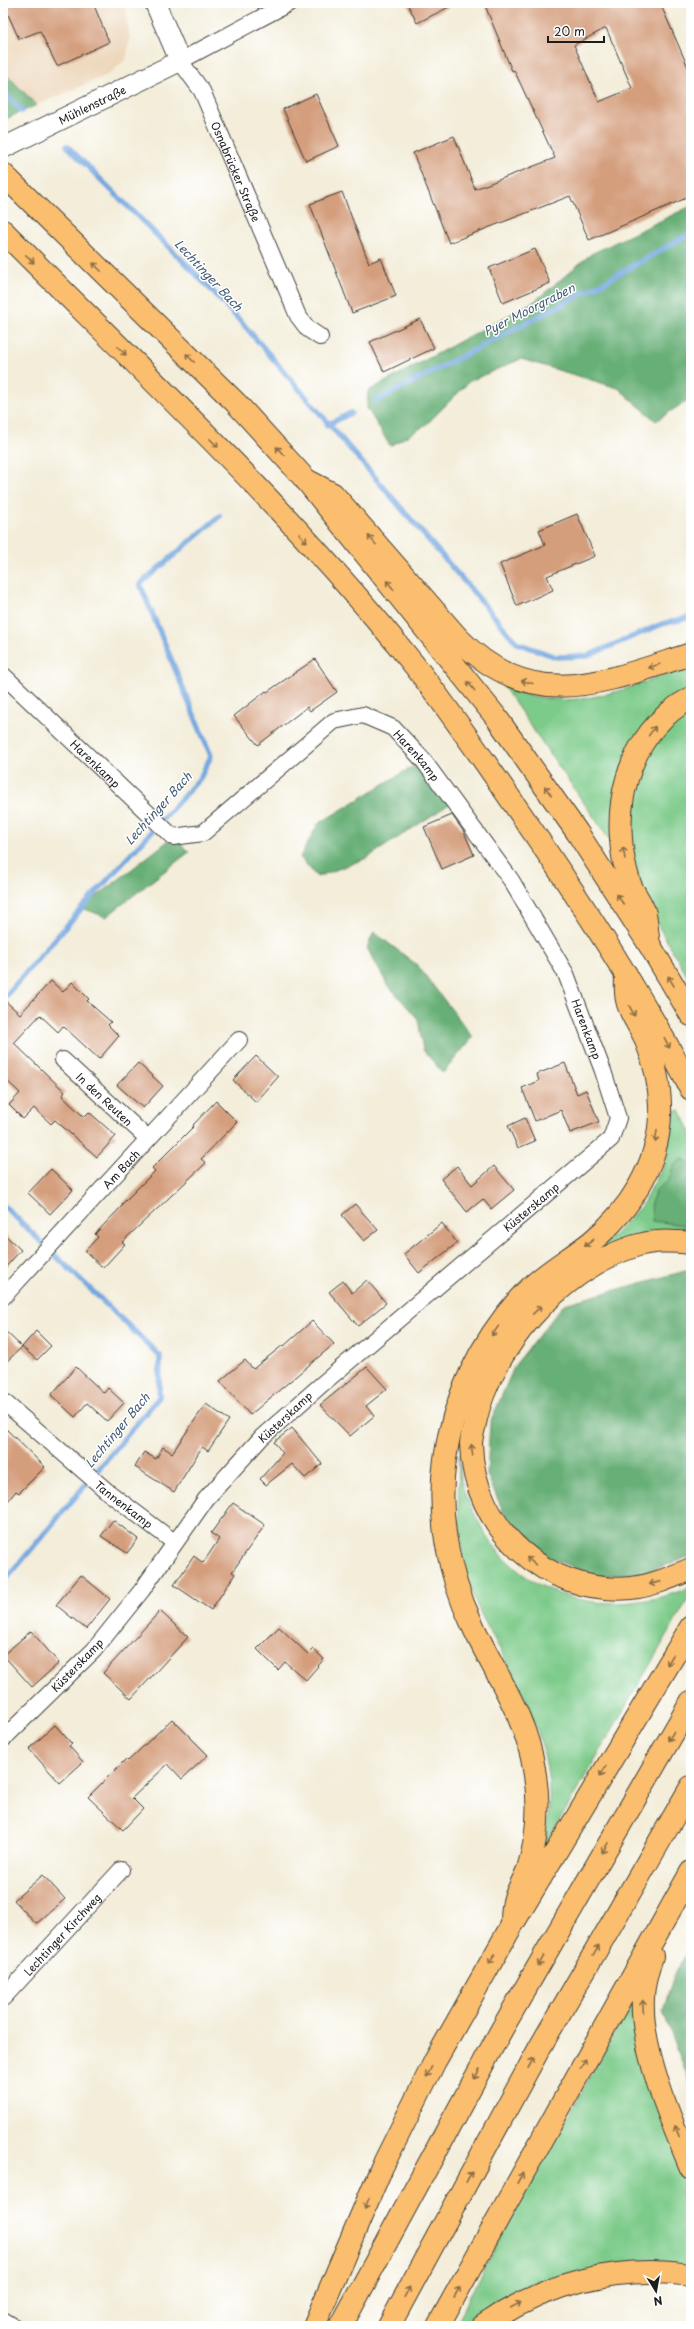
<svg xmlns="http://www.w3.org/2000/svg" width="694" height="2329" font-family="'Playpen Sans',sans-serif">
	<style>
		.built { fill: #edd7bb }
		.green { fill: #7dcb8a; stroke: #4c7453 }
		.forest { fill: #66af76; stroke: #416649 }
		.lines { fill: none; stroke-linecap: round; stroke-linejoin: round }
		.stream { stroke: #74a7e0; stroke-width: 5.5 }
		.building { fill: #d49e7d; fill-rule: evenodd }
		.minor-casing { stroke: #3c3b38; stroke-width: 18 }
		.tertiary-casing { stroke: #3c3b38; stroke-width: 22 }
		.trunk-casing { stroke: #3c3b38; stroke-width: 24 }
		.motorway-casing { stroke: #3c3b38; stroke-width: 24 }
		.minor { stroke: #fff; stroke-width: 16 }
		.tertiary { stroke: #fff; stroke-width: 20 }
		.trunk { stroke: #fbbe6e; stroke-width: 22 }
		.motorway { stroke: #fbbe6e; stroke-width: 22 }
		.oneway { stroke: #8c6d45 }
		.labels { text-anchor: middle; dominant-baseline: central; stroke-width: 3; stroke-linejoin: round; paint-order: stroke }
		.street-label { font-size: 11px; fill: #1c1c1c; stroke: #fff }
		.water-label { font-size: 12px; font-style: italic; fill: #445b74; stroke: #fff }
	</style>
	<rect width="100%" height="100%" fill="#fff"/>
	<filter id="ink" filterUnits="userSpaceOnUse"><feTurbulence type="fractalNoise" baseFrequency=".025" numOctaves="2"/><feDisplacementMap in="SourceGraphic" scale="8" xChannelSelector="R" yChannelSelector="G"/><feConvolveMatrix kernelMatrix="1 2 1 2 8 2 1 2 1" color-interpolation-filters="sRGB"/></filter>
	<filter id="wash" filterUnits="userSpaceOnUse"><feTurbulence type="fractalNoise" baseFrequency=".012" numOctaves="4" result="noise"/><feDisplacementMap in="SourceGraphic" scale="16" xChannelSelector="R" yChannelSelector="G"/><feGaussianBlur stdDeviation="0.9" result="paint"/><feColorMatrix in="noise" values="0 0 0 0 0 0 0 0 0 0 0 0 0 0 0 0 0 1.4 0 .05"/><feComposite in="paint" operator="in"/></filter>
	<g filter="url(#wash)">
		<rect width="100%" height="100%" fill="#f3edd9"/>
		<path class="built" d="M3,3H125L130,40L126,59L109,74L37,105L3,71Z"/>
		<path class="green" d="M691,665V689L652,719L611,842L501,683C513,688 526,695 539,697C590,708 644,682 691,665Z
			M691,712V983L640,894L632,869L626,801L646,751L677,721Z
			M680,1110L691,1132V1232L583,1261L613,1236L642,1205L666,1162L672,1111Z
			M459,1453C460,1465 460,1478 463,1489C466,1499 472,1508 476,1517C518,1602 608,1621 691,1587V1594L543,1849C545,1835 548,1821 549,1807C552,1753 529,1705 505,1658C493,1636 478,1612 470,1588C457,1543 458,1499 459,1453Z
			M633,1999L682,2171L691,2187V2265L480,2318L470,2326H456L477,2281Z"/>
		<path class="forest" d="M3,71L37,105L3,120Z
			M691,206V398L656,421L618,388L521,359L470,381L426,425L390,446L367,408L368,391L535,301L591,254Z
			M423,760L454,801L367,858L317,877L300,857L318,824Z
			M173,837L189,852L106,917L82,908Z
			M374,932L417,965L473,1037L443,1073L423,1050L418,1019L387,984L367,948Z
			M682,1159L691,1162V1226L652,1221L651,1202L657,1189L669,1180L673,1166Z
			M685,1271L691,1273V1556L644,1573L594,1576L538,1553L506,1518L487,1475L490,1423L515,1365L564,1304Z
			M691,1947V2086L663,2011L674,1975Z"/>
		<g class="lines">
			<path class="stream" d="M3,91L22,111
				M67,146L200,278L244,325L517,643L556,657L587,656L662,624L691,617
				M376,401L599,285L691,233
				M327,425L351,413
				M3,999L82,908L200,778L211,756L140,584L220,516
				M3,1205L160,1356L159,1397L3,1583"/>
		</g>
		<g id="blocks">
			<path class="building" d="M3,3H93L109,42L57,66L40,31L19,39Z
				M407,3H457L417,23Z
				M484,3H660L691,74V196L589,240L570,196L449,243L413,153L454,136L475,189L555,158L514,70L512,71ZM606,28L632,88L599,102L574,45Z
				M316,94L339,146L306,161L283,109Z
				M342,192L369,263L381,258L396,296L352,313L310,204Z
				M535,249L550,283L503,303L489,268Z
				M420,319L434,348L384,372L370,342Z
				M577,514L595,556L547,576L553,590L517,606L500,564L545,545L539,530Z
				M315,659L337,692L310,711L307,707L258,745L234,716L266,691L267,692Z
				M452,815L464,832L474,855L442,869L424,827Z
				M51,981L63,992L72,982L89,999L87,1001L111,1022L108,1025L119,1036L99,1059L63,1026L58,1032L40,1015L14,1043L65,1092L62,1096L84,1117L89,1112L116,1136L97,1157L55,1120L51,1124L34,1108L23,1119L9,1105L20,1093L3,1077V999L20,1014Z
				M256,1056L278,1077L256,1102L233,1080Z
				M138,1063L163,1086L143,1108L117,1085Z
				M565,1063L577,1094L586,1090L599,1122L570,1133L561,1110L535,1121L522,1088L539,1081L537,1074Z
				M216,1101L237,1122L201,1159L206,1163L122,1242L125,1244L103,1268L85,1251L98,1237L95,1234L123,1205L122,1204L155,1171L152,1168L194,1126L193,1125Z
				M525,1118L535,1141L518,1148L508,1126Z
				M457,1166L472,1185L494,1166L514,1190L491,1209L483,1199L467,1212L441,1179Z
				M51,1169L73,1190L50,1214L28,1193Z
				M355,1204L378,1230L364,1241L342,1215Z
				M442,1223L457,1243L419,1273L404,1254Z
				M3,1233L21,1250L3,1270Z
				M367,1280L386,1303L358,1326L329,1292L343,1281L352,1293Z
				M312,1321L334,1344L250,1415L220,1381L245,1360L253,1369L283,1345L284,1346Z
				M3,1329L22,1347L3,1365Z
				M36,1331L51,1346L37,1360L22,1347Z
				M76,1367L104,1393L108,1388L124,1403L107,1421L87,1403L75,1417L51,1395Z
				M367,1367L387,1389L366,1406L374,1416L350,1436L320,1405Z
				M206,1404L229,1420L208,1451L202,1447L174,1492L135,1467L144,1452L156,1459L163,1447L172,1453Z
				M3,1426L45,1467L19,1493L16,1491L3,1507Z
				M292,1428L322,1464L305,1478L292,1464L266,1485L260,1479L283,1453L274,1442Z
				M233,1503L265,1525L232,1572L235,1574L211,1610L174,1585L194,1556L203,1563L219,1539L211,1533Z
				M113,1520L138,1539L127,1553L101,1536Z
				M81,1575L110,1599L86,1629L56,1605Z
				M160,1611L188,1637L131,1699L103,1673Z
				M279,1627L308,1654L313,1649L324,1659L306,1680L285,1662L278,1670L257,1649Z
				M31,1631L59,1663L32,1687L3,1655Z
				M172,1719L208,1755L182,1779L168,1764L132,1798L143,1809L123,1830L88,1797L126,1759L128,1761Z
				M55,1725L72,1744L69,1746L83,1762L60,1783L29,1749Z
				M43,1875L65,1899L36,1924L14,1900Z"/>
		</g>
	</g>
	<g filter="url(#ink)">
		<use href="#blocks" fill-opacity="0" stroke="#3c3b38" stroke-width="1"/>
		<g class="lines">
			<g class="minor-casing">
				<g id="minor">
					<path id="s1" d="M289,3L180,61L202,91L298,316L308,329L320,337"/>
					<path id="s2" d="M3,675L173,837L203,833L334,721L363,715L393,728L423,760L511,880L566,974L603,1071L618,1118L611,1139L321,1385L262,1437L206,1499L142,1590L94,1650L3,1739"/>
					<path id="s3" d="M63,1060L147,1138"/>
					<path id="s4" d="M3,1297L239,1040"/>
					<path id="s5" d="M3,1401L108,1492L174,1542"/>
					<path id="s6" d="M3,1998L121,1870"/>
					<path d="M3,2320L13,2326"/>
				</g>
			</g>
			<g class="tertiary-casing">
				<g id="tertiary">
					<path id="s7" d="M3,148L180,61L155,3"/>
				</g>
			</g>
			<g class="trunk-casing">
				<path id="trunk" d="M3,174L236,403L306,480L496,717L577,832L649,944L691,1015
					M3,231C143,372 290,510 415,666C454,716 489,768 525,820C585,907 642,995 691,1089"/>
			</g>
			<g class="motorway-casing">
				<path id="motorway" d="M306,480L333,494L458,638C533,715 603,682 691,654
					M649,944C647,934 647,923 645,914C642,903 634,894 630,884C607,816 625,733 691,698
					M691,1243C670,1241 652,1240 632,1247C560,1271 490,1349 475,1423C474,1429 471,1437 471,1444C473,1528 547,1596 631,1588C652,1586 672,1577 691,1569
					M512,1925C512,1916 512,1906 515,1898C519,1888 524,1879 528,1869C538,1837 540,1802 534,1769C526,1715 494,1673 472,1624C448,1574 437,1514 445,1459C453,1399 480,1343 520,1298C541,1275 567,1261 591,1242C629,1211 658,1166 660,1116C661,1090 655,1062 645,1038C640,1026 629,1013 627,1000C625,992 626,982 626,974
					M652,1956C648,1969 643,1984 643,1998C640,2048 671,2121 691,2168
					M314,2326L382,2167L435,2061L512,1925L691,1627
					M341,2326L502,2029L691,1702
					M389,2326L540,2047L691,1787
					M438,2326L691,1872
					M483,2326C545,2283 617,2264 691,2275"/>
			</g>
			<use href="#minor" class="minor"/>
			<use href="#tertiary" class="tertiary"/>
			<use href="#trunk" class="trunk"/>
			<use href="#motorway" class="motorway"/>
		</g>
		<defs><path id="oneway-shaft" d="M-6 0H5M1.5-3L5.5 0L1.5 3" fill="none" stroke-width="1.6" stroke-linecap="round" stroke-linejoin="round"/></defs>
		<g class="oneway">
			<use href="#oneway-shaft" transform="translate(30 259) rotate(45)"/>
			<use href="#oneway-shaft" transform="translate(97 267) rotate(-135)"/>
			<use href="#oneway-shaft" transform="translate(122 351) rotate(45)"/>
			<use href="#oneway-shaft" transform="translate(190 358) rotate(-135)"/>
			<use href="#oneway-shaft" transform="translate(214 443) rotate(45)"/>
			<use href="#oneway-shaft" transform="translate(280 451) rotate(-132)"/>
			<use href="#oneway-shaft" transform="translate(303 538) rotate(48)"/>
			<use href="#oneway-shaft" transform="translate(372 540) rotate(-131)"/>
			<use href="#oneway-shaft" transform="translate(390 585) rotate(-129)"/>
			<use href="#oneway-shaft" transform="translate(654 666) rotate(162)"/>
			<use href="#oneway-shaft" transform="translate(527 682) rotate(-166)"/>
			<use href="#oneway-shaft" transform="translate(471 686) rotate(-129)"/>
			<use href="#oneway-shaft" transform="translate(652 731) rotate(-54)"/>
			<use href="#oneway-shaft" transform="translate(548 791) rotate(-125)"/>
			<use href="#oneway-shaft" transform="translate(624 853) rotate(-99)"/>
			<use href="#oneway-shaft" transform="translate(620 899) rotate(-123)"/>
			<use href="#oneway-shaft" transform="translate(671 981) rotate(-121)"/>
			<use href="#oneway-shaft" transform="translate(632 1011) rotate(62)"/>
			<use href="#oneway-shaft" transform="translate(667 1043) rotate(63)"/>
			<use href="#oneway-shaft" transform="translate(656 1136) rotate(101)"/>
			<use href="#oneway-shaft" transform="translate(589 1243) rotate(143)"/>
			<use href="#oneway-shaft" transform="translate(537 1310) rotate(-43)"/>
			<use href="#oneway-shaft" transform="translate(495 1331) rotate(126)"/>
			<use href="#oneway-shaft" transform="translate(472 1450) rotate(-97)"/>
			<use href="#oneway-shaft" transform="translate(531 1561) rotate(-141)"/>
			<use href="#oneway-shaft" transform="translate(655 1583) rotate(167)"/>
			<use href="#oneway-shaft" transform="translate(670 1660) rotate(121)"/>
			<use href="#oneway-shaft" transform="translate(671 1736) rotate(121)"/>
			<use href="#oneway-shaft" transform="translate(603 1771) rotate(121)"/>
			<use href="#oneway-shaft" transform="translate(605 1848) rotate(121)"/>
			<use href="#oneway-shaft" transform="translate(596 1950) rotate(-60)"/>
			<use href="#oneway-shaft" transform="translate(492 1959) rotate(119)"/>
			<use href="#oneway-shaft" transform="translate(541 1961) rotate(120)"/>
			<use href="#oneway-shaft" transform="translate(643 2006) rotate(-93)"/>
			<use href="#oneway-shaft" transform="translate(531 2063) rotate(-61)"/>
			<use href="#oneway-shaft" transform="translate(583 2064) rotate(-61)"/>
			<use href="#oneway-shaft" transform="translate(429 2072) rotate(117)"/>
			<use href="#oneway-shaft" transform="translate(477 2074) rotate(119)"/>
			<use href="#oneway-shaft" transform="translate(677 2131) rotate(-111)"/>
			<use href="#oneway-shaft" transform="translate(469 2177) rotate(-61)"/>
			<use href="#oneway-shaft" transform="translate(520 2178) rotate(-61)"/>
			<use href="#oneway-shaft" transform="translate(367 2203) rotate(113)"/>
			<use href="#oneway-shaft" transform="translate(407 2292) rotate(-62)"/>
			<use href="#oneway-shaft" transform="translate(457 2292) rotate(-61)"/>
			<use href="#oneway-shaft" transform="translate(516 2305) rotate(-28)"/>
		</g>
	</g>
	<g class="labels">
		<g class="street-label">
			<text stroke="none"><textPath href="#s7" startOffset="99">Mühlenstraße</textPath></text>
			<text stroke="none"><textPath href="#s1" startOffset="248">Osnabrücker Straße</textPath></text>
			<text stroke="none"><textPath href="#s2" startOffset="536">Harenkamp</textPath></text>
			<text stroke="none"><textPath href="#s2" startOffset="128">Harenkamp</textPath></text>
			<text stroke="none"><textPath href="#s2" startOffset="860">Harenkamp</textPath></text>
			<text stroke="none"><textPath href="#s3" startOffset="57">In den Reuten</textPath></text>
			<text stroke="none"><textPath href="#s4" startOffset="174">Am Bach</textPath></text>
			<text transform="translate(531 1207) rotate(-40)">Küsterskamp</text>
			<text transform="translate(285 1417) rotate(-43)">Küsterskamp</text>
			<text stroke="none"><textPath href="#s5" startOffset="159">Tannenkamp</textPath></text>
			<text transform="translate(77 1665) rotate(-46)">Küsterskamp</text>
			<text stroke="none"><textPath href="#s6" startOffset="87">Lechtinger Kirchweg</textPath></text>
		</g>
		<g class="water-label">
			<text transform="translate(209 275) rotate(47)">Lechtinger Bach</text>
			<text transform="translate(529 309) rotate(-27)">Pyer Moorgraben</text>
			<text transform="translate(158 808) rotate(-48)">Lechtinger Bach</text>
			<text transform="translate(117 1430) rotate(-50)">Lechtinger Bach</text>
		</g>
	</g>
	<rect width="694" height="2329" fill="none" stroke="#fff" stroke-width="16"/>
	<g transform="translate(656 2291) rotate(169)" stroke="#ffffff" stroke-width="3" paint-order="stroke">
	<path d="M0-3L7 15L0 10L-7 15Z" fill="#1c1c1c"/>
	<text y="-6" font-size="11" font-weight="bold" text-anchor="middle" fill="#1c1c1c">N</text>
	</g>
	<path d="M548 36v6h56v-6" fill="none" stroke="#1c1c1c" stroke-width="2"/>
	<text x="554" y="36" font-size="12" fill="#1c1c1c" stroke="#ffffff" stroke-width="3" paint-order="stroke">20 m</text>
</svg>
